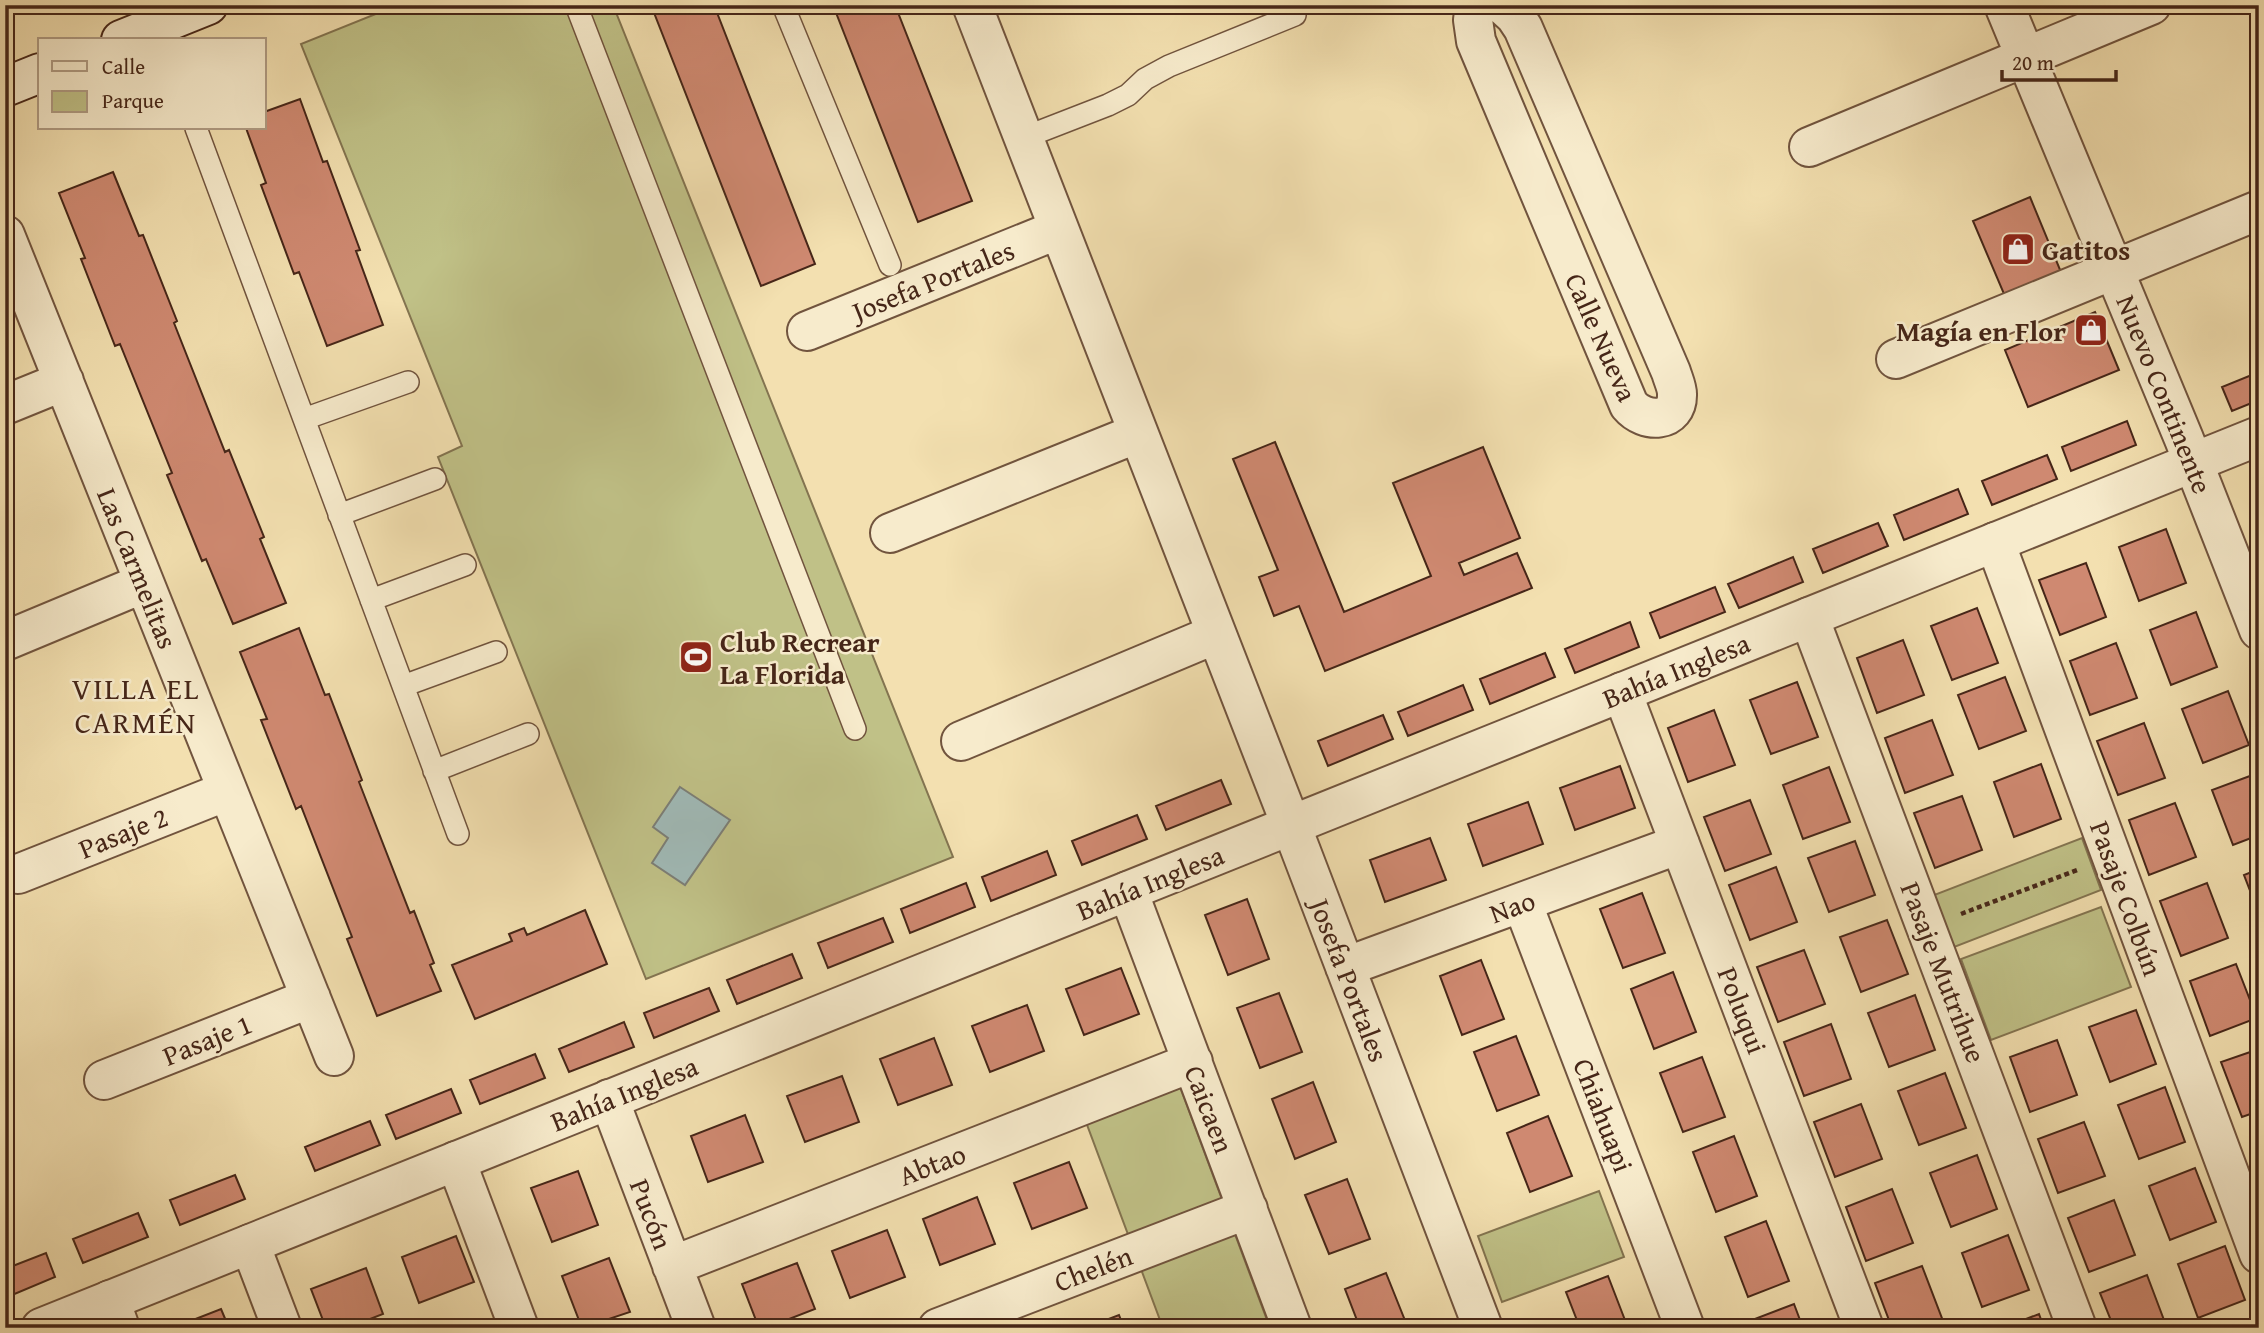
<svg xmlns="http://www.w3.org/2000/svg" width="2264" height="1333" font-family="'Gentium Book Plus',serif">
	<style>
		.green { fill: #c0c187; stroke: #837450; stroke-width: 2 }
		.water { fill: #a0bab7; stroke: #7c7f77; stroke-width: 2 }
		.building { fill: #cf8971; stroke: #462618; stroke-width: 2 }
		.lines { fill: none; stroke-linecap: round; stroke-linejoin: round }
		.service-casing { stroke: #71543e; stroke-width: 24 }
		.minor-casing { stroke: #71543e; stroke-width: 42 }
		.tertiary-casing { stroke: #71543e; stroke-width: 42 }
		.secondary-casing { stroke: #462618; stroke-width: 42 }
		.path { stroke: #462618; stroke-width: 4.5; stroke-dasharray: 5 3.5; stroke-linecap: butt }
		.service { stroke: #f7ebcc; stroke-width: 21 }
		.minor { stroke: #f7ebcc; stroke-width: 38 }
		.tertiary { stroke: #f7ebcc; stroke-width: 38 }
		.secondary { stroke: #f7ebcc; stroke-width: 38 }
		.labels { text-anchor: middle; dominant-baseline: central; stroke-width: 5; stroke-linejoin: round; paint-order: stroke }
		.poi-label { font-size: 28px; font-weight: bold; fill: #462618; stroke: #f7ebcc; text-anchor: start }
		.street-label { font-size: 28px; fill: #462618; stroke: #f7ebcc }
		.neighbourhood-label { font-size: 30px; letter-spacing: 2px; fill: #462618; stroke: #f7ebcc }
	</style>
	<rect width="100%" height="100%" fill="#f3e0b0"/>
	<filter id="stains"><feTurbulence type="fractalNoise" baseFrequency=".00286" numOctaves="4"/><feColorMatrix values="0 0 0 0 .2 0 0 0 0 .09 0 0 0 0 .02 0 0 0 .5 -.17"/></filter>
	<radialGradient id="worn" r=".72"><stop offset=".6" stop-color="#630" stop-opacity="0"/><stop offset="1" stop-color="#630" stop-opacity=".3"/></radialGradient>
	<path class="green" d="M398,5H613L953,857L646,979L438,457L462,446L301,44Z
		M2082,838L2101,890L1949,949L1929,897Z
		M2101,907L2131,987L1991,1040L1961,959Z
		M1180,1087L1270,1328H1163L1086,1122Z
		M1599,1191L1624,1257L1502,1302L1478,1236Z"/>
	<path class="water" d="M680,787L730,820L685,885L652,863L668,838L653,827Z"/>
	<path class="building" d="M651,5H714L815,264L761,286Z
		M833,5H895L972,201L918,222Z
		M300,99L323,162L327,161L360,250L356,251L383,325L327,346L299,272L294,274L261,185L266,183L246,128H264V112Z
		M113,172L139,236L143,235L177,321L174,323L225,452L229,450L264,537L260,539L286,603L233,624L206,559L202,561L167,475L172,473L120,344L115,346L81,259L85,258L59,193Z
		M2030,197L2063,277L2007,301L1973,221Z
		M2095,312L2119,370L2028,407L2005,350Z
		M2259,372V400L2232,411L2222,387Z
		M2127,421L2136,445L2071,471L2062,447Z
		M1275,442L1344,612L1431,576L1393,483L1483,447L1520,538L1459,563L1464,575L1517,553L1532,588L1325,671L1299,606L1274,616L1259,577L1278,570L1233,459Z
		M2047,455L2057,479L1992,505L1982,481Z
		M1958,489L1968,514L1904,540L1894,515Z
		M1878,523L1888,546L1823,573L1813,549Z
		M2166,529L2186,583L2139,601L2119,547Z
		M1793,557L1803,582L1739,608L1728,584Z
		M2086,563L2106,617L2060,635L2039,580Z
		M1715,587L1725,612L1660,638L1650,613Z
		M1977,608L1998,663L1952,680L1931,626Z
		M2196,612L2217,667L2171,685L2150,630Z
		M1630,622L1639,647L1575,673L1565,649Z
		M299,628L325,695L329,694L362,780L359,782L410,913L414,911L434,963L430,965L441,991L377,1016L347,939L352,937L301,806L296,809L261,720L267,719L240,652Z
		M1903,640L1924,695L1877,713L1857,658Z
		M2116,643L2137,698L2090,715L2070,661Z
		M1545,653L1555,677L1490,704L1480,679Z
		M2005,677L2026,731L1979,749L1958,695Z
		M1797,682L1818,737L1771,754L1750,700Z
		M1463,685L1473,710L1408,736L1398,712Z
		M2228,691L2249,745L2203,763L2182,709Z
		M1714,710L1735,765L1688,782L1668,728Z
		M1383,715L1393,739L1328,766L1318,741Z
		M1932,720L1953,775L1905,793L1885,738Z
		M2144,723L2165,778L2118,795L2097,741Z
		M2041,764L2061,819L2014,837L1994,782Z
		M1620,766L1635,808L1575,830L1560,788Z
		M1829,767L1850,822L1803,839L1783,785Z
		M2258,773L2259,835L2233,845L2212,790Z
		M1221,780L1231,804L1166,830L1156,806Z
		M1962,796L1982,850L1935,868L1914,813Z
		M1750,800L1771,854L1725,871L1704,817Z
		M1528,802L1543,844L1483,866L1468,824Z
		M2175,803L2196,857L2149,875L2129,820Z
		M1137,815L1147,839L1082,865L1072,841Z
		M1430,838L1446,880L1385,902L1370,860Z
		M1855,841L1875,895L1829,912L1808,858Z
		M1047,851L1056,875L991,901L982,877Z
		M1776,867L1797,922L1750,940L1729,885Z
		M2259,869V914L2244,875Z
		M966,883L975,907L910,933L901,909Z
		M2207,883L2228,938L2181,956L2160,901Z
		M1642,893L1665,953L1623,968L1600,909Z
		M1247,899L1269,959L1228,975L1205,915Z
		M585,910L607,964L475,1019L452,965L512,941L509,934L524,928L527,935Z
		M883,918L893,942L828,968L818,943Z
		M1887,920L1908,974L1861,992L1840,937Z
		M1804,950L1825,1004L1778,1022L1757,967Z
		M792,954L802,978L737,1004L727,980Z
		M1481,960L1504,1019L1462,1035L1440,976Z
		M2236,964L2257,1018L2210,1036L2190,981Z
		M1121,968L1139,1014L1084,1035L1066,989Z
		M1673,972L1696,1032L1654,1049L1631,989Z
		M709,988L719,1011L654,1038L644,1013Z
		M1279,993L1302,1052L1260,1068L1237,1008Z
		M1915,995L1935,1050L1889,1067L1868,1013Z
		M1027,1005L1044,1051L990,1072L972,1026Z
		M2136,1010L2156,1064L2110,1082L2089,1027Z
		M624,1022L634,1047L569,1072L559,1049Z
		M1831,1024L1851,1079L1804,1096L1784,1042Z
		M1516,1036L1539,1095L1497,1111L1474,1052Z
		M934,1038L952,1085L898,1105L880,1059Z
		M2057,1040L2077,1095L2030,1112L2010,1057Z
		M2259,1049V1111L2242,1117L2221,1062Z
		M535,1054L545,1078L480,1104L470,1080Z
		M1702,1057L1725,1117L1683,1132L1660,1073Z
		M1945,1073L1966,1128L1919,1145L1898,1091Z
		M842,1076L859,1122L805,1142L787,1096Z
		M1313,1082L1336,1142L1295,1159L1272,1099Z
		M2165,1087L2185,1142L2139,1159L2118,1105Z
		M451,1089L461,1113L396,1139L386,1115Z
		M1861,1104L1882,1159L1835,1177L1814,1122Z
		M745,1115L763,1162L708,1182L691,1136Z
		M1548,1116L1572,1176L1530,1192L1507,1133Z
		M370,1121L380,1145L315,1171L305,1147Z
		M2084,1122L2105,1176L2058,1193L2038,1139Z
		M1734,1136L1757,1196L1716,1212L1693,1152Z
		M1977,1155L1997,1209L1951,1227L1930,1173Z
		M1069,1162L1087,1208L1032,1229L1014,1183Z
		M2195,1168L2216,1222L2170,1240L2149,1186Z
		M578,1171L598,1225L552,1242L531,1188Z
		M235,1175L245,1199L180,1225L170,1200Z
		M1347,1179L1370,1239L1329,1254L1305,1195Z
		M1892,1189L1913,1243L1866,1261L1846,1207Z
		M977,1197L995,1244L940,1265L923,1219Z
		M2114,1200L2135,1255L2089,1272L2068,1218Z
		M138,1213L148,1237L83,1263L73,1239Z
		M1766,1221L1789,1281L1748,1297L1725,1237Z
		M887,1230L905,1277L850,1298L832,1251Z
		M2008,1235L2029,1290L1982,1307L1962,1253Z
		M456,1236L474,1282L419,1303L402,1257Z
		M2225,1246L2245,1300L2198,1318L2178,1264Z
		M46,1253L55,1277L5,1298V1269Z
		M609,1258L630,1312L582,1328L562,1276Z
		M797,1263L815,1309L766,1328H759L742,1284Z
		M1922,1266L1943,1321L1923,1328H1892L1875,1283Z
		M366,1268L383,1314L347,1328H326L311,1289Z
		M1386,1273L1408,1328H1360L1345,1289Z
		M2147,1275L2167,1328H2114L2100,1293Z
		M1608,1276L1628,1328H1580L1566,1292Z
		M1794,1304L1803,1328H1755L1752,1320Z
		M221,1309L229,1328H175V1327Z
		M2039,1314L2044,1328H2003Z
		M1119,1315L1124,1328H1085Z"/>
	<g class="lines">
		<g class="service-casing">
			<path id="service" d="M576,5L855,729
				M783,5L890,265
				M196,128L458,834
				M1023,138L1108,105L1128,95L1145,79L1169,66L1295,15
				M304,419L408,382
				M339,515L435,479
				M371,600L465,565
				M403,686L496,652
				M434,771L528,734"/>
		</g>
		<g class="minor-casing">
			<path id="minor" d="M972,5L1291,825L1483,1328
				M1475,5L1473,20L1476,41L1629,405C1645,424 1678,423 1677,394C1677,387 1673,379 1671,372L1523,28L1515,16L1503,5
				M2004,5L2184,439L2259,630
				M1809,147L2151,5
				M5,235L334,1056
				M807,331L1059,229
				M1896,359L2259,210
				M5,405L64,381
				M890,533L1138,433
				M1995,542L2259,1254
				M1809,617L2077,1328
				M5,641L144,583
				M1622,692L1864,1328
				M961,741L1216,634
				M18,874L227,791
				M1128,891L1292,1328
				M1522,902L1685,1328
				M1345,967L1680,844
				M104,1080L311,998
				M609,1099L696,1328
				M456,1161L519,1328
				M250,1244L282,1328
				M672,1266L1193,1062
				M110,1300L120,1328
				M938,1328L1248,1209"/>
		</g>
		<g class="tertiary-casing">
			<path id="tertiary" d="M41,1328L2259,436"/>
		</g>
		<g class="secondary-casing">
			<path id="secondary" d="M121,40L208,5
				M5,87L40,73"/>
		</g>
		<path class="path" d="M1961,914L2077,870"/>
		<use href="#service" class="service"/>
		<use href="#minor" class="minor"/>
		<use href="#tertiary" class="tertiary"/>
		<use href="#secondary" class="secondary"/>
	</g>
	<defs>
		<g id="shop-square" transform="scale(1.75)"><rect x="-9" y="-9" width="18" height="18" rx="4" fill="#8f2418" stroke="#f7ebcc"/><path d="M-5-2.5h2.3a2.7 3.5 0 0 1 5.4 0H5L5.5 6h-11ZM-1.5-2.5h3a1.5 2.3 0 0 0-3 0Z" fill="#fff"/></g>
		<g id="stadium-square" transform="scale(1.75)"><rect x="-9" y="-9" width="18" height="18" rx="4" fill="#8f2418" stroke="#f7ebcc"/><path d="M0-5a6.5 5 0 1 0 0 10a6.5 5 0 1 0 0-10ZM-3.5-1.8h7v3.6h-7Z" fill="#fff"/></g>
	</defs>
	<g fill-rule="evenodd">
		<use href="#shop-square" x="2018" y="249"/>
		<use href="#shop-square" x="2091" y="330"/>
		<use href="#stadium-square" x="696" y="657"/>
	</g>
	<g class="labels">
		<g class="poi-label">
			<text x="2042" y="249">Gatitos</text>
			<text x="2066" y="330" text-anchor="end">Magía en Flor</text>
			<text x="720" y="641">Club Recrear<tspan x="720" dy="32">La Florida</tspan></text>
		</g>
		<g class="street-label">
			<text transform="translate(933 280) rotate(-22)">Josefa Portales</text>
			<text transform="translate(1602 337) rotate(66)">Calle Nueva</text>
			<text transform="translate(2165 394) rotate(68)">Nuevo Continente</text>
			<text transform="translate(138 568) rotate(68)">Las Carmelitas</text>
			<text transform="translate(1676 670) rotate(-22)">Bahía Inglesa</text>
			<text transform="translate(123 832) rotate(-22)">Pasaje 2</text>
			<text transform="translate(1150 882) rotate(-22)">Bahía Inglesa</text>
			<text transform="translate(2127 898) rotate(70)">Pasaje Colbún</text>
			<text transform="translate(1512 906) rotate(-20)">Nao</text>
			<text transform="translate(1944 972) rotate(69)">Pasaje Mutrihue</text>
			<text transform="translate(1350 980) rotate(69)">Josefa Portales</text>
			<text transform="translate(1743 1010) rotate(69)">Poluqui</text>
			<text transform="translate(207 1039) rotate(-22)">Pasaje 1</text>
			<text transform="translate(624 1093) rotate(-22)">Bahía Inglesa</text>
			<text transform="translate(1210 1109) rotate(69)">Caicaen</text>
			<text transform="translate(1604 1115) rotate(69)">Chiahuapi</text>
			<text transform="translate(932 1164) rotate(-21)">Abtao</text>
			<text transform="translate(652 1214) rotate(69)">Pucón</text>
			<text transform="translate(1093 1268) rotate(-21)">Chelén</text>
		</g>
		<g class="neighbourhood-label">
			<text x="136" y="688">VILLA EL<tspan x="136" dy="34">CARMÉN</tspan></text>
		</g>
	</g>
	<rect width="2264" height="1333" fill="none" stroke="#f3e0b0" stroke-width="28"/>
	<rect x="7" y="7" width="2250" height="1319" fill="none" stroke="#462618" stroke-width="3.5"/>
	<rect x="14" y="14" width="2236" height="1305" fill="none" stroke="#462618" stroke-width="2"/>
	<rect x="38" y="38" width="228" height="91" fill="#f7ebcc" stroke="#b09c84" stroke-width="2"/>
	<rect x="52" y="61" width="35" height="10" fill="#f7ebcc" stroke="#b09c84" stroke-width="2"/>
	<text x="102" y="74" font-size="21" fill="#462618">Calle</text>
	<rect x="52" y="91" width="35" height="21" fill="#c0c187" stroke="#b09c84" stroke-width="2"/>
	<text x="102" y="108" font-size="21" fill="#462618">Parque</text>
	<path d="M2002 70v10h114v-10" fill="none" stroke="#462618" stroke-width="3.5"/>
	<text x="2012" y="70" font-size="21" fill="#462618" stroke="#f7ebcc" stroke-width="5" paint-order="stroke">20 m</text>
	<rect width="100%" height="100%" filter="url(#stains)"/>
	<rect width="100%" height="100%" fill="url(#worn)"/>
</svg>
